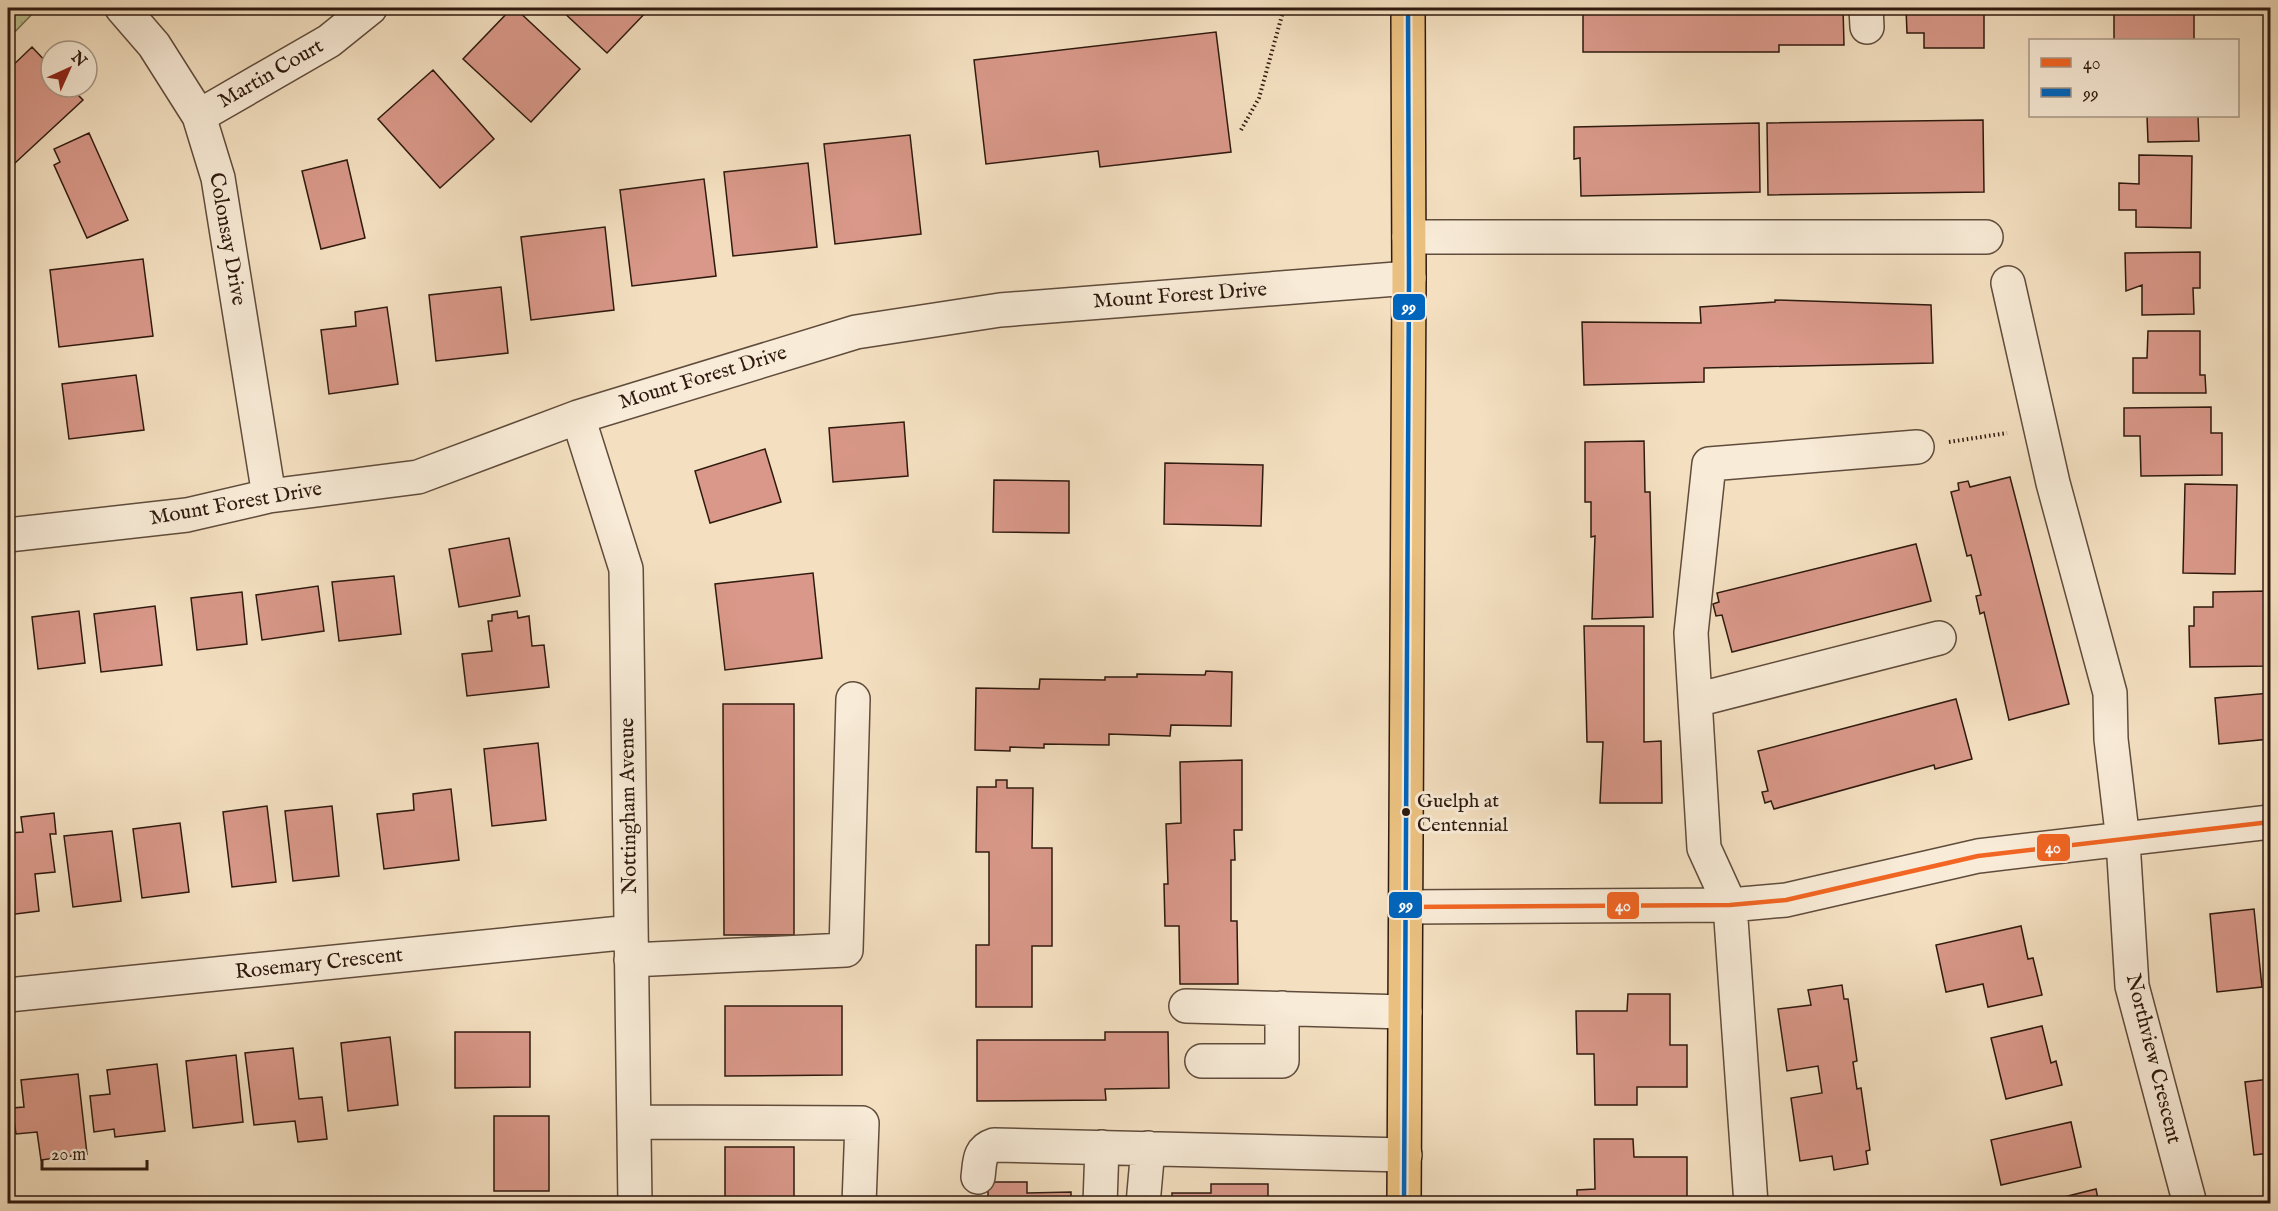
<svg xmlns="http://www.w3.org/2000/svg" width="2278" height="1211" font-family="'IM FELL English',serif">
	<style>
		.grass { fill: url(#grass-tufts); stroke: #766e50; stroke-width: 1.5 }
		.building { fill: #d99889; stroke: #2f1a0f; stroke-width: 1.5 }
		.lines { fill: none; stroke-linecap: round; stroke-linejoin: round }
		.minor-casing { stroke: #604c3c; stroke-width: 36 }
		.major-casing { stroke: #2f1a0f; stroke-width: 36 }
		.path { stroke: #2f1a0f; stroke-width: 4; stroke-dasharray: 1.5 3; stroke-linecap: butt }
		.minor { stroke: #f8ebd7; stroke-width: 33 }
		.major { stroke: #eac080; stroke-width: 33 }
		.bus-1-casing { stroke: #f8ebd7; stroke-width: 9 }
		.bus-2-casing { stroke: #f8ebd7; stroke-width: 9 }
		.bus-1 { stroke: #f26522; stroke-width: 4.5 }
		.bus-2 { stroke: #0065bd; stroke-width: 4.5 }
		.bus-dot { fill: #2f1a0f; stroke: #f8ebd7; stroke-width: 2 }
		.labels { text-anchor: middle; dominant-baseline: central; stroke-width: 6; stroke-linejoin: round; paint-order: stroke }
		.bus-label { font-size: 20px; fill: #2f1a0f; stroke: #f8ebd7; text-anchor: start }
		.street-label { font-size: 21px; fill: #2f1a0f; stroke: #f8ebd7 }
		.line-badge { stroke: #f8ebd7; stroke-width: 2 }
		.badge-label { font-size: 16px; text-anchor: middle; font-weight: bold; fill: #fff }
	</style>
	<defs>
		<pattern id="grass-tufts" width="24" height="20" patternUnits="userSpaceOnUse" patternTransform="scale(1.5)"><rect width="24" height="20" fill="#bec291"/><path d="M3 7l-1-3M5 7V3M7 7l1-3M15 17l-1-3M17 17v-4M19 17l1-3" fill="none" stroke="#a4a67c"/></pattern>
	</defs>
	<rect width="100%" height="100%" fill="#f4e0c1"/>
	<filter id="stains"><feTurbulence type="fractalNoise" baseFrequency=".00333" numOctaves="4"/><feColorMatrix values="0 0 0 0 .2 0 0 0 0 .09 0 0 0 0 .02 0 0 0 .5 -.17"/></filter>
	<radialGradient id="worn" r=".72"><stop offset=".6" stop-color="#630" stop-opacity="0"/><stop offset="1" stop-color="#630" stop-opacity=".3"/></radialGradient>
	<path class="grass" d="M8,8H38L8,39Z"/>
	<path class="building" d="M512,8H515L580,69L531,122L463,59Z
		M559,8H650L607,53Z
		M1583,8H1843L1844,45H1779V52H1583Z
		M1906,8H1984V48H1924V33H1907Z
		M2114,8H2194V40H2114Z
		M1216,32L1231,152L1100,167L1098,151L986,164L974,60Z
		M32,47L51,67V87H70L83,100L15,163L8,156V70Z
		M433,70L494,139L440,188L378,119Z
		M2147,116H2198L2199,141L2148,142Z
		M1983,120L1984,192L1768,195L1767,123Z
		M1759,123L1760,192L1581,196L1580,158L1574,159V127Z
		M89,133L128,220L87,238L54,165L60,162L54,149Z
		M910,135L921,234L835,244L824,144Z
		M2139,155L2192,156L2191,228L2136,227V210H2119V183L2139,184Z
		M347,160L365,238L321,249L302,171Z
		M808,163L817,247L733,256L724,172Z
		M704,179L716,276L632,286L620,190Z
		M605,227L614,310L531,320L521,237Z
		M2200,252V288H2193L2194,314L2142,315V285L2126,291L2125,253Z
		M143,259L153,336L59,347L50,270Z
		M501,287L508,353L436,361L429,295Z
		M1775,300L1931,305L1933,363L1704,368V382L1584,385L1582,322L1701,323L1700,307L1775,302Z
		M387,307L398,384L329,394L321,330L356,326L355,312Z
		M2148,331H2200V375H2205L2206,393H2133V358H2147Z
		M136,375L144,430L69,439L62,384Z
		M2211,407V433H2222V475L2141,476L2140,436H2124V408Z
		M904,422L908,476L833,482L829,428Z
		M1644,441L1645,492H1650L1653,617L1592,619L1595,536L1591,537V502H1585V442Z
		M765,449L781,502L710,523L695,471Z
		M1165,463L1263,465L1261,526L1164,524Z
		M2010,477L2069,704L2009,720L1984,612L1980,614L1976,596L1981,595L1971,555L1967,556L1951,492L1959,490L1958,483L1968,481L1970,487Z
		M994,480L1069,481V533L993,532Z
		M2185,484L2237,485L2235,574L2183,573Z
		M509,538L520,596L459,607L449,549Z
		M1916,544L1931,601L1732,652L1722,615L1716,616L1713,604L1719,602L1717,593Z
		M813,573L822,658L725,670L715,584Z
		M394,576L401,634L339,641L332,582Z
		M318,586L324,631L262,640L256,595Z
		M2270,591V666L2190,667L2189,626H2194V607H2213V592Z
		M242,592L247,644L197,650L191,598Z
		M155,606L162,665L101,672L94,614Z
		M79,611L85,663L38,669L32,617Z
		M517,611L518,618L529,616L532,646L544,645L549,687L467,696L462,654L492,651L488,621H492V615Z
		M1584,626H1644V742L1661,741L1662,803H1600L1603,742H1587Z
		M8,639L13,683H8Z
		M1206,671L1232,672L1231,726L1171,725L1170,736L1109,734V745L1044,744V748L1010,747V751L975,750L976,688L1039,689L1040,679L1105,680V677H1137V674L1205,675Z
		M2270,693V739L2219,744L2215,698Z
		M1956,699L1972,759L1935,769L1934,765L1774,809L1771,801L1765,803L1762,792L1768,791L1758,751Z
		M723,704H794V935H724Z
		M538,743L546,820L492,826L484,749Z
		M1242,760V830H1234L1235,860H1231V921H1237L1238,984H1180L1179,926H1165L1164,884H1168L1166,824L1181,823L1180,762Z
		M996,780H1007V788H1033L1032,848H1052V946H1032V1007H976V945H989V852H976L977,787H996Z
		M451,789L459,860L384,869L377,814L414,810L413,794Z
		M267,806L276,882L232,887L223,812Z
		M332,806L339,876L293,881L285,811Z
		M54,813L56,834H50L55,872L35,874L39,911L8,915L9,833L23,832L21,817Z
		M180,823L189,892L142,898L133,829Z
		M112,831L121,901L73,907L64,836Z
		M2254,909L2262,987L2217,992L2210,914Z
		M2021,926L2028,959L2033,958L2042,995L1988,1007L1983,984L1946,992L1936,945Z
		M1842,985L1844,999H1848L1857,1061L1853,1062L1857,1089L1861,1088L1870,1150L1866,1151L1868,1164L1834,1170L1832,1156L1800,1161L1791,1098L1822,1093L1818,1066L1787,1071L1778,1009L1811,1005L1808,990Z
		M1628,994H1670V1045H1687V1087H1637V1105H1595L1594,1054H1577L1576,1011H1627Z
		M725,1006H842V1075L725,1076Z
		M2042,1026L2051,1063L2056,1061L2062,1085L2006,1099L1991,1038Z
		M455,1032H530V1087L455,1088Z
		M1105,1032H1168L1169,1088L1105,1089L1106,1100L977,1101V1040H1105Z
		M390,1037L398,1105L348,1111L341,1043Z
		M293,1048L299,1099L322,1097L327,1139L298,1142L295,1121L254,1125L245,1053Z
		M236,1055L243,1122L193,1128L186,1061Z
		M157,1064L165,1131L115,1137L114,1129L94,1132L90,1096L110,1094L107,1070Z
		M78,1074L87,1154L41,1160L37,1132L16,1134L12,1108L24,1107L21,1080Z
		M2270,1079V1153L2254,1155L2245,1082Z
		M494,1116H549V1191H494Z
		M2071,1122L2081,1167L2001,1185L1991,1140Z
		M1594,1139H1633L1634,1157H1687V1199H1670V1204H1577V1190L1595,1189Z
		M725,1147H794V1204H725Z
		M988,1182H1027V1193L1071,1192V1204H977L988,1202Z
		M1211,1184H1268V1204H1172V1193H1211Z
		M2096,1189L2099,1204H2036Z"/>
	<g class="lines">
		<g class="minor-casing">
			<path id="minor" d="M122,8L154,45L199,116L218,178L269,496
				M1866,8L1867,27
				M199,116L329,41L370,8
				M1409,237H1986
				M2008,283L2053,483L2110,693L2111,739L2123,841L2132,986L2190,1204
				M578,417L626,569L635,1204
				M8,535L187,515L269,496L418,477L578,417L856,332L1000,310L1409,278
				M1696,700L1939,638
				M1405,907L1730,905L1786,900L1978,856L2270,822
				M631,960L846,950L853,699
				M8,995L631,932
				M1186,1006L1405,1012
				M1202,1061H1282V1008
				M634,1122L862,1123L859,1204
				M978,1177C980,1163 978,1150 994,1145L1405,1155
				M1100,1204L1102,1147
				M1143,1204L1148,1148
				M1751,1204L1730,905L1704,848L1691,633L1709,464L1917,447"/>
		</g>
		<g class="major-casing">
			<path id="major" d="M1404,1204L1409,278L1408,8"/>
		</g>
		<path class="path" d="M1241,130L1259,98L1284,8
			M1949,442L2007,433"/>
		<use href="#minor" class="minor"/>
		<use href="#major" class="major"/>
		<g class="bus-1-casing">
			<path id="bus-1" d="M1405,907L1730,905L1786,900L1978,856L2270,822"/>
		</g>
		<g class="bus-2-casing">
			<path id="bus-2" d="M1404,1204L1409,278L1408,8"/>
		</g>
		<use href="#bus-1" class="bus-1"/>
		<use href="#bus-2" class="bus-2"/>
	</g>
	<circle class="bus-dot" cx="1406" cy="812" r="5"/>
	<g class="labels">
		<g class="bus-label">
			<text x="1417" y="801">Guelph at<tspan x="1417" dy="24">Centennial</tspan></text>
		</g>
		<g class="street-label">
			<text transform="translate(271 74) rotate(-30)">Martin Court</text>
			<text transform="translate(227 239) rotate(80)">Colonsay Drive</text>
			<text transform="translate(1180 296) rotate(-4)">Mount Forest Drive</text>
			<text transform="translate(703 378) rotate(-17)">Mount Forest Drive</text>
			<text transform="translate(236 504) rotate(-10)">Mount Forest Drive</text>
			<text transform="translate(629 806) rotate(-91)">Nottingham Avenue</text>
			<text transform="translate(319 964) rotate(-6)">Rosemary Crescent</text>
			<text transform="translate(2153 1059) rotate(76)">Northview Crescent</text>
		</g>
	</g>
	<g class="line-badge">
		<rect x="1392" y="293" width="34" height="28" rx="6" fill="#0065bd"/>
		<rect x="2036" y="833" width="35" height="29" rx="6" fill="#f26522"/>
		<rect x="1388" y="891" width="35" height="28" rx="6" fill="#0065bd"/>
		<rect x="1606" y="891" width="34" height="29" rx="6" fill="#f26522"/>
	</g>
	<g class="badge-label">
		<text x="1409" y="313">99</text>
		<text x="2053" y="853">40</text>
		<text x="1406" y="911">99</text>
		<text x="1623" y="911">40</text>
	</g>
	<rect width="2278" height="1211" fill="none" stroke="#f4e0c1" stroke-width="30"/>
	<rect x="9" y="9" width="2260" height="1193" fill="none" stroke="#2f1a0f" stroke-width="3"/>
	<rect x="15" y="15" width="2248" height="1181" fill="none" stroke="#2f1a0f" stroke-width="1.5"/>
	<rect x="2029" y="39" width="210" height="78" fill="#f8ebd7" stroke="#a89787" stroke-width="1.5"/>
	<rect x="2041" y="58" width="30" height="9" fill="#f26522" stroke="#a89787" stroke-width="1.5"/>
	<text x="2083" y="69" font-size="18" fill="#2f1a0f">40</text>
	<rect x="2041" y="88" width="30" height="9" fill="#0065bd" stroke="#a89787" stroke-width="1.5"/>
	<text x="2083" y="99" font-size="18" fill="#2f1a0f">99</text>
	<g transform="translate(69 69) rotate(45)"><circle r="28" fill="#f8ebd7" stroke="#a89787" stroke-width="1.5"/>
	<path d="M0-4.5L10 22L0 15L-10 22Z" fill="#8f2418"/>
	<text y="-9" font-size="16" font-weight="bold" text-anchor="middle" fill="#2f1a0f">N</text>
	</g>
	<path d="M42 1160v9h105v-9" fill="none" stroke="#2f1a0f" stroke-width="3"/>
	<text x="51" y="1160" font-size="18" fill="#2f1a0f" stroke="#f8ebd7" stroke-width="4.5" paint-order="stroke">20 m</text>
	<rect width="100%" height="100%" filter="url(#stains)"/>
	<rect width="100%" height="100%" fill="url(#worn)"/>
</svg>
